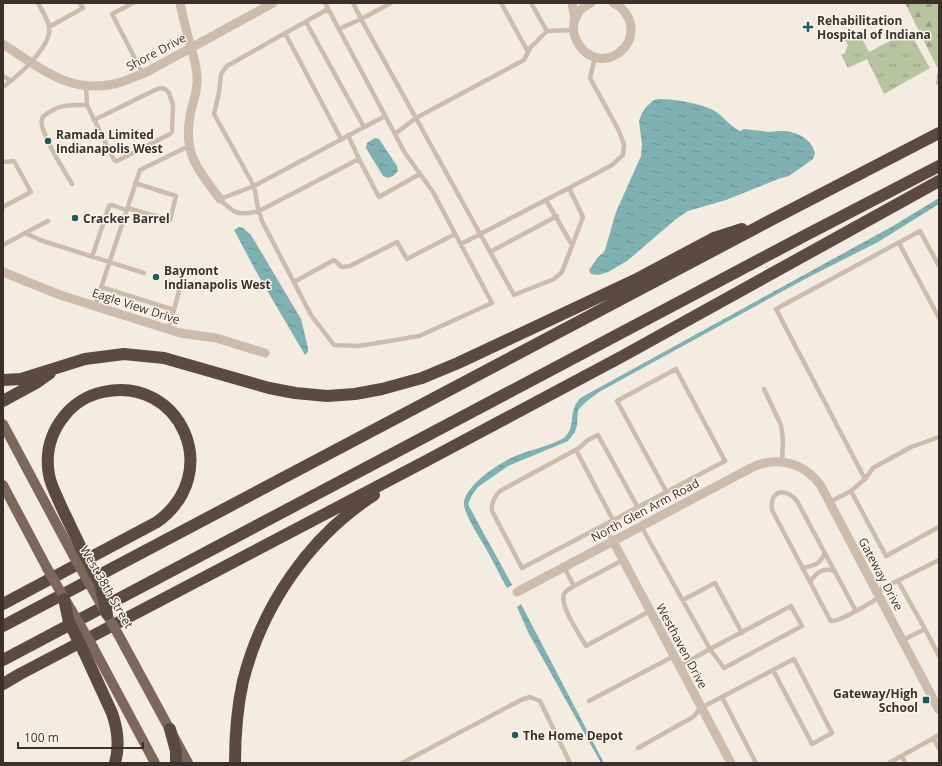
<svg xmlns="http://www.w3.org/2000/svg" width="942" height="766" font-family="'Open Sans',sans-serif">
	<style>
		.forest { fill: url(#forest-firs) }
		.park { fill: url(#park-tufts) }
		.water { fill: url(#water-ripples) }
		.lines { fill: none; stroke-linecap: round; stroke-linejoin: round }
		.service { stroke: #cdbbac; stroke-width: 4.5 }
		.minor { stroke: #cdbbac; stroke-width: 9 }
		.primary { stroke: #7d675c; stroke-width: 10 }
		.motorway { stroke: #5c4a42; stroke-width: 12 }
		.primary-bridge { stroke: #7d675c; stroke-width: 10 }
		.motorway-bridge { stroke: #5c4a42; stroke-width: 12 }
		.poi-dot { fill: #1f5a5e; stroke: #fbf5ee; stroke-width: 1.5 }
		.labels { text-anchor: middle; dominant-baseline: central; stroke-width: 3; stroke-linejoin: round; paint-order: stroke }
		.poi-label { font-size: 12px; font-weight: bold; fill: #3b302b; stroke: #fbf5ee; text-anchor: start }
		.street-label { font-size: 12px; fill: #3b302b; stroke: #fbf5ee }
	</style>
	<defs>
		<pattern id="forest-firs" width="22" height="20" patternUnits="userSpaceOnUse"><rect width="22" height="20" fill="#b8c4a0"/><path d="M5 1l3.5 6h-7zM16 11l3.5 6h-7z" fill="#97a083"/></pattern>
		<pattern id="park-tufts" width="24" height="20" patternUnits="userSpaceOnUse"><rect width="24" height="20" fill="#b8c4a0"/><path d="M3 7l-1-3M5 7V3M7 7l1-3M15 17l-1-3M17 17v-4M19 17l1-3" fill="none" stroke="#97a083"/></pattern>
		<pattern id="water-ripples" width="26" height="14" patternUnits="userSpaceOnUse"><rect width="26" height="14" fill="#7fb0b2"/><path d="M2 4q2-2 4 0t4 0M15 11q2-2 4 0t4 0" fill="none" stroke="#699091"/></pattern>
	</defs>
	<rect width="100%" height="100%" fill="#f4ebe1"/>
	<path class="forest" d="M905,3H939V86L936,84L938,69Z"/>
	<path class="park" d="M909,31L930,68L884,94L867,59L848,68L841,55L845,53L848,45L845,40L859,33L869,52Z"/>
	<path class="water" d="M659,99C674,99 699,103 713,110C723,115 729,126 740,131L744,129L770,132C774,131 778,131 783,131C797,132 811,138 815,153L813,159L789,176L778,179L726,200L688,211L676,219L627,261L608,272L598,275L591,274L589,270C592,266 595,262 597,258C600,255 603,254 605,250L616,212L641,156L642,144L639,121L642,113L647,106L654,100Z
		M375,138L379,139L397,166L398,171L393,176L388,178L383,176L366,148L367,143Z
		M939,198V204L878,242L805,279L599,392L587,401L578,410L577,425L575,432L568,441L508,466L478,487L472,495L468,504C482,531 497,557 512,585L507,588C499,574 493,561 485,547C480,538 464,514 464,504C464,486 498,464 513,457C529,450 547,447 562,439C578,430 566,409 582,397L893,226Z
		M239,227L243,228L251,235L301,319L308,348V352L305,355L258,275L234,230Z
		M521,604L604,763H601L529,634L517,607Z"/>
	<g class="lines">
		<path class="service" d="M133,3L112,14L143,74
			M325,3L405,153L433,192L492,303L419,336L359,346L334,345L311,315L262,221L258,208L254,186L214,114L219,92L221,74L227,66L328,9
			M353,3L361,19L391,3
			M501,3L528,52
			M531,3L547,31L574,30
			M306,22L364,127
			M49,27L83,8L80,3
			M339,29L361,19L514,295L554,279L562,272L583,217L569,188L612,165L623,155L624,144L618,129L590,78L595,57
			M285,33L341,139
			M3,76L11,81
			M86,86L87,105L114,160L117,161L170,134L172,132L173,105L169,93L165,89L160,88L155,90L94,120
			M3,87C18,76 53,46 49,26C47,18 42,10 38,3
			M395,134L416,118L524,60L530,48L547,31
			M348,135L359,159L259,211C239,216 234,214 220,199L254,186L385,116
			M359,159L379,197L420,174
			M3,162L14,161L31,192L3,207
			M72,184C65,172 38,130 42,119C43,115 47,114 51,111C63,104 74,105 87,105
			M546,200L572,245
			M127,208L170,220L176,196L135,183
			M25,233L48,221
			M899,243L939,318
			M461,244L569,188
			M3,245L25,233L40,240L144,273
			M490,252L557,216
			M92,257L109,206L112,205L126,210
			M167,281L175,284L179,291L174,310
			M294,282L334,260L342,267L350,266L397,242L407,259L455,234
			M101,287L174,310L168,329
			M95,306L140,170L189,146
			M764,389L781,425L783,440L782,462
			M576,450L613,520
			M865,479L873,468L911,447L939,437
			M851,491L865,479L776,309L920,231L939,266
			M830,502L851,491L886,556L939,527
			M604,525L522,568L492,511C491,503 494,497 500,491L579,448L588,440L598,435L637,506
			M641,526L710,649L680,666
			M613,541L604,525L725,461L676,369L617,401L666,491
			M564,567L574,586L623,560
			M802,568C814,566 820,564 825,553
			M898,581L925,629L903,640
			M810,582C816,573 822,567 834,571
			M574,586C571,588 566,590 564,594C559,605 580,635 586,646L650,611
			M877,591L939,560
			M683,600L715,583L742,633
			M791,606L802,626L724,668L710,649Z
			M856,611L797,501C786,487 769,490 772,510L829,618L831,621C840,622 870,603 880,597
			M925,629L939,656
			M722,697L756,763
			M589,701L674,656
			M934,739L939,749
			M638,748L693,717L701,708L794,659L832,733L812,744L773,670
			M902,756L905,763
			M402,763L521,700L530,697L540,701L570,763
			M889,763L939,735"/>
		<path class="minor" d="M180,3C183,18 187,33 191,48C194,58 197,67 197,78C198,92 192,103 190,116C183,155 199,171 220,199
			M572,3L575,19
			M591,3C551,21 588,79 621,51C627,46 631,38 631,30C631,18 624,8 613,3
			M3,44C38,67 69,94 114,84C124,82 133,77 143,74L273,3
			M3,272L60,295L180,333L216,338L265,353
			M613,541L731,763
			M517,592L751,468C777,455 805,463 821,486L939,710"/>
		<path class="primary" d="M3,424L73,555
			M3,485L47,568
			M118,634L188,763
			M93,647L155,763"/>
		<path class="motorway" d="M3,380L21,379L85,359L124,354L164,358L269,388L295,393L327,396L355,394L382,389L422,378L458,363L635,280L714,238L742,229
			M3,401L36,383L50,373
			M3,604L157,522C225,473 180,375 103,392C88,395 74,404 65,415C51,432 45,453 49,475C51,486 57,496 61,506C68,521 75,535 82,550
			M3,626L771,220L939,133
			M84,652L112,713C118,730 120,745 115,763
			M3,660L806,235L939,166
			M3,684L20,674L424,462L621,357L939,181
			M170,729L176,751V763
			M235,763C235,735 237,708 243,681C262,606 309,537 374,495"/>
		<path class="primary-bridge" d="M73,555L118,634
			M47,568C62,595 78,621 93,647"/>
		<path class="motorway-bridge" d="M82,550L100,584L107,614
			M64,599L69,622L84,652"/>
	</g>
	<g class="poi-dot">
		<path d="M806 21h4v4h4v4h-4v4h-4v-4h-4v-4h4z"/>
		<circle cx="48" cy="141" r="4"/>
		<circle cx="75" cy="218" r="4"/>
		<circle cx="156" cy="277" r="4"/>
		<rect x="922" y="696" width="8" height="8" rx="2"/>
		<circle cx="515" cy="735" r="4"/>
	</g>
	<g class="labels">
		<g class="poi-label">
			<text x="817" y="20">Rehabilitation<tspan x="817" dy="14">Hospital of Indiana</tspan></text>
			<text x="56" y="134">Ramada Limited<tspan x="56" dy="14">Indianapolis West</tspan></text>
			<text x="83" y="218">Cracker Barrel</text>
			<text x="164" y="270">Baymont<tspan x="164" dy="14">Indianapolis West</tspan></text>
			<text x="918" y="693" text-anchor="end">Gateway/High<tspan x="918" dy="14">School</tspan></text>
			<text x="523" y="735">The Home Depot</text>
		</g>
		<g class="street-label">
			<text transform="translate(156 52) rotate(-28)">Shore Drive</text>
			<text transform="translate(136 306) rotate(18)">Eagle View Drive</text>
			<text transform="translate(645 510) rotate(-28)">North Glen Arm Road</text>
			<text transform="translate(881 574) rotate(62)">Gateway Drive</text>
			<text transform="translate(107 587) rotate(60)">West 38th Street</text>
			<text transform="translate(682 646) rotate(62)">Westhaven Drive</text>
		</g>
	</g>
	<rect width="942" height="766" fill="none" stroke="#3b302b" stroke-width="8"/>
	<path d="M18 742v6h125v-6" fill="none" stroke="#3b302b" stroke-width="2"/>
	<text x="24" y="742" font-size="12" fill="#3b302b" stroke="#fbf5ee" stroke-width="3" paint-order="stroke">100 m</text>
</svg>
